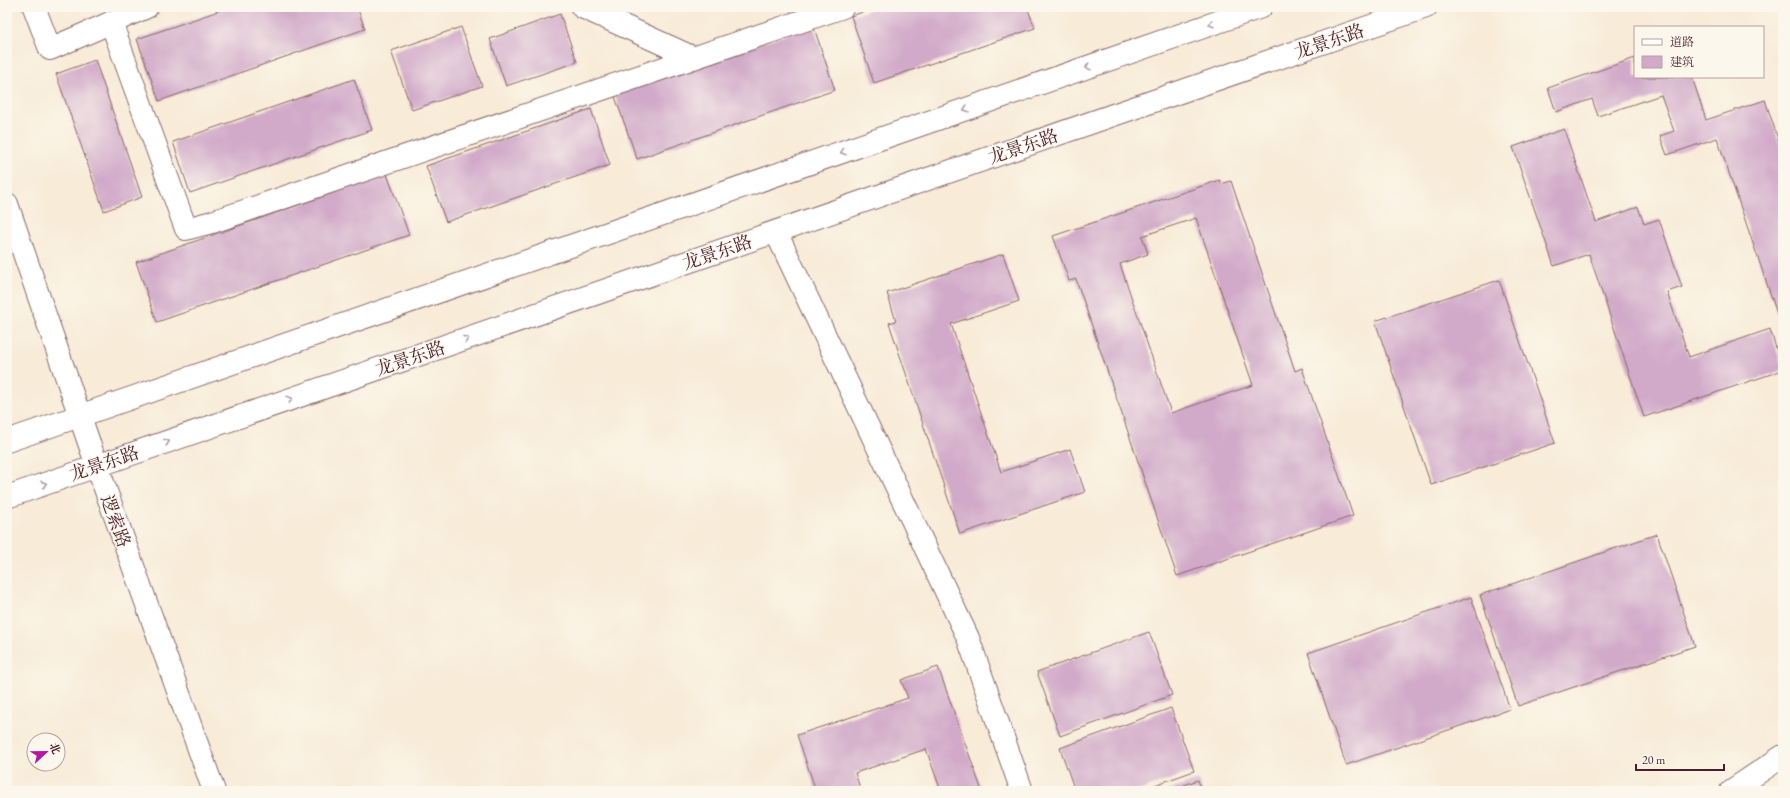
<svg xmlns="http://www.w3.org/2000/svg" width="1790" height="798" font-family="'EB Garamond','Noto Serif SC',serif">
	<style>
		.building { fill: #d1aac9; fill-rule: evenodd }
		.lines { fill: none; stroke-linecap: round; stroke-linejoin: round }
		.minor-casing { stroke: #876667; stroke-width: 24 }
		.major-casing { stroke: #876667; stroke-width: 24 }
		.minor { stroke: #fff; stroke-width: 22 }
		.major { stroke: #fff; stroke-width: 22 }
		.oneway { stroke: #ae9aa0 }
		.labels { text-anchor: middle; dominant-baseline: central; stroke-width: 3; stroke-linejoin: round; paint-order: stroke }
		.street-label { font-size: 18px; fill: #4a1f2b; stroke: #fbf7ec }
	</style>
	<rect width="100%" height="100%" fill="#fbf7ec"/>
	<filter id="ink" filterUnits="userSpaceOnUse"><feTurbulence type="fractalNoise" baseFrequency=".025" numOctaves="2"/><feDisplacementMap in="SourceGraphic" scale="8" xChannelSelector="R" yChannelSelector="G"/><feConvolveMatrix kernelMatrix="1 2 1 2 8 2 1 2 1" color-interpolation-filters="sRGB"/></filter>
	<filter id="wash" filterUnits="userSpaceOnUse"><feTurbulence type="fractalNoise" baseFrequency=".012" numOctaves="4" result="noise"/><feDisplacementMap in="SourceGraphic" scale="16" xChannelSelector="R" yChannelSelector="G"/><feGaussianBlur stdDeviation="0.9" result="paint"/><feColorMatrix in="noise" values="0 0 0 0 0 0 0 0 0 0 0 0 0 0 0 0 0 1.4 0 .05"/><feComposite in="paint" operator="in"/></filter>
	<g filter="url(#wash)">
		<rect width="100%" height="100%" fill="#f8ebd7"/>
		<g id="blocks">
			<path class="building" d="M230,7H357L365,29L159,101L137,39Z
				M878,7H1027L1035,28L874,83L851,16Z
				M560,14L577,62L506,86L490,39Z
				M813,25L835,90L637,159L614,94Z
				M461,27L482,86L412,110L391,51Z
				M1635,58V77H1692L1706,120L1765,100L1783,154V331L1717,138L1667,155L1660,136L1674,131L1661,95L1598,116L1592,99L1556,112L1548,88Z
				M95,60L142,197L104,211L56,74Z
				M354,79L372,130L190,193L173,142Z
				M591,109L610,165L446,222L426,166Z
				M1564,129L1596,222L1638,207L1644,224L1659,219L1682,287L1667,292L1689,357L1770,329L1783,370L1644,417L1589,254L1554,266L1513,147Z
				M387,174L409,235L157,322L136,262Z
				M1220,180L1221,184L1231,181L1295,371L1302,368L1353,516L1177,576L1076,279L1069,281L1053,236ZM1196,218L1253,385L1171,413L1120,264L1148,254L1142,236Z
				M1003,254L1019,301L951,324L1001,472L1070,449L1085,492L960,534L889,323L896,321L887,293Z
				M1499,280L1555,443L1431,485L1375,321Z
				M1657,534L1695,646L1518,706L1480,595Z
				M1471,597L1510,709L1346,765L1308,653Z
				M1149,632L1172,695L1060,736L1037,672Z
				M938,667L982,791H941L926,749L855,773L861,791H816L797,735L908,698L901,680Z
				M1171,708L1194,771L1138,791H1075L1060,748Z
				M1198,780L1202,791H1167Z"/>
		</g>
	</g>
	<g filter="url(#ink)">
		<use href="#blocks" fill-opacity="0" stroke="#876667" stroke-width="1"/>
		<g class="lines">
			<g class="minor-casing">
				<path id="minor" d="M34,7L50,49L147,7
					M582,7L694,58
					M111,22L186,229L212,222L843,7
					M776,232L968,638L1022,791"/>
			</g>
			<g class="major-casing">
				<path id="major" d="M7,204L97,466L214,791
					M7,441L1261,7
					M7,497L1426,7
					M1731,791L1783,756"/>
			</g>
			<use href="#minor" class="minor"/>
			<use href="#major" class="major"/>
		</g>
		<defs><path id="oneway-chevron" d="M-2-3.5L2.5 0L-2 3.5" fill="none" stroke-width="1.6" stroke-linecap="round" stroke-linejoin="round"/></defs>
		<g class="oneway">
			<use href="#oneway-chevron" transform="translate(1211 24) rotate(161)"/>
			<use href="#oneway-chevron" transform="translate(1088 67) rotate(161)"/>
			<use href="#oneway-chevron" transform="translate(966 109) rotate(161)"/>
			<use href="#oneway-chevron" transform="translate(843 152) rotate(161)"/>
			<use href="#oneway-chevron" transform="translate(466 339) rotate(-19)"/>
			<use href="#oneway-chevron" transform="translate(290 399) rotate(-19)"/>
			<use href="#oneway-chevron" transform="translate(167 442) rotate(-19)"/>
			<use href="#oneway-chevron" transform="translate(44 484) rotate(-19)"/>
		</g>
	</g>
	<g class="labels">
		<g class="street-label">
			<text transform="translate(1329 41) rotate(-19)">龙景东路</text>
			<text transform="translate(1023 146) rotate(-19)">龙景东路</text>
			<text transform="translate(717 252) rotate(-19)">龙景东路</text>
			<text transform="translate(410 358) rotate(-19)">龙景东路</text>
			<text transform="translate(104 463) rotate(-19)">龙景东路</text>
			<text transform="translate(116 521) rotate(70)">逻索路</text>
		</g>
	</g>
	<rect width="1790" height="798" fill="none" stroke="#fbf7ec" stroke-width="24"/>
	<rect x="1634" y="26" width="130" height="52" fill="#fbf7ec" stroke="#b4a19f"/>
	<rect x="1642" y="39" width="20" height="6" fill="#ffffff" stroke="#b4a19f"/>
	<text x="1670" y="46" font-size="12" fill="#4a1f2b">道路</text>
	<rect x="1642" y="56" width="20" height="12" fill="#d1aac9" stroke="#b4a19f"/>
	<text x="1670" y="66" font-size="12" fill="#4a1f2b">建筑</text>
	<g transform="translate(46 752) rotate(68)"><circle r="19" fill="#fbf7ec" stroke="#b4a19f"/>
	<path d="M0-3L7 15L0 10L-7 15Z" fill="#b5179e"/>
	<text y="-6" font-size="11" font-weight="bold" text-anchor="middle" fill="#4a1f2b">北</text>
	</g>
	<path d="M1636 764v6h88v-6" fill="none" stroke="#4a1f2b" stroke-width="2"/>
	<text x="1642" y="764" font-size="12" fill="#4a1f2b" stroke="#fbf7ec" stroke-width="3" paint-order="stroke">20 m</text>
</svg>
